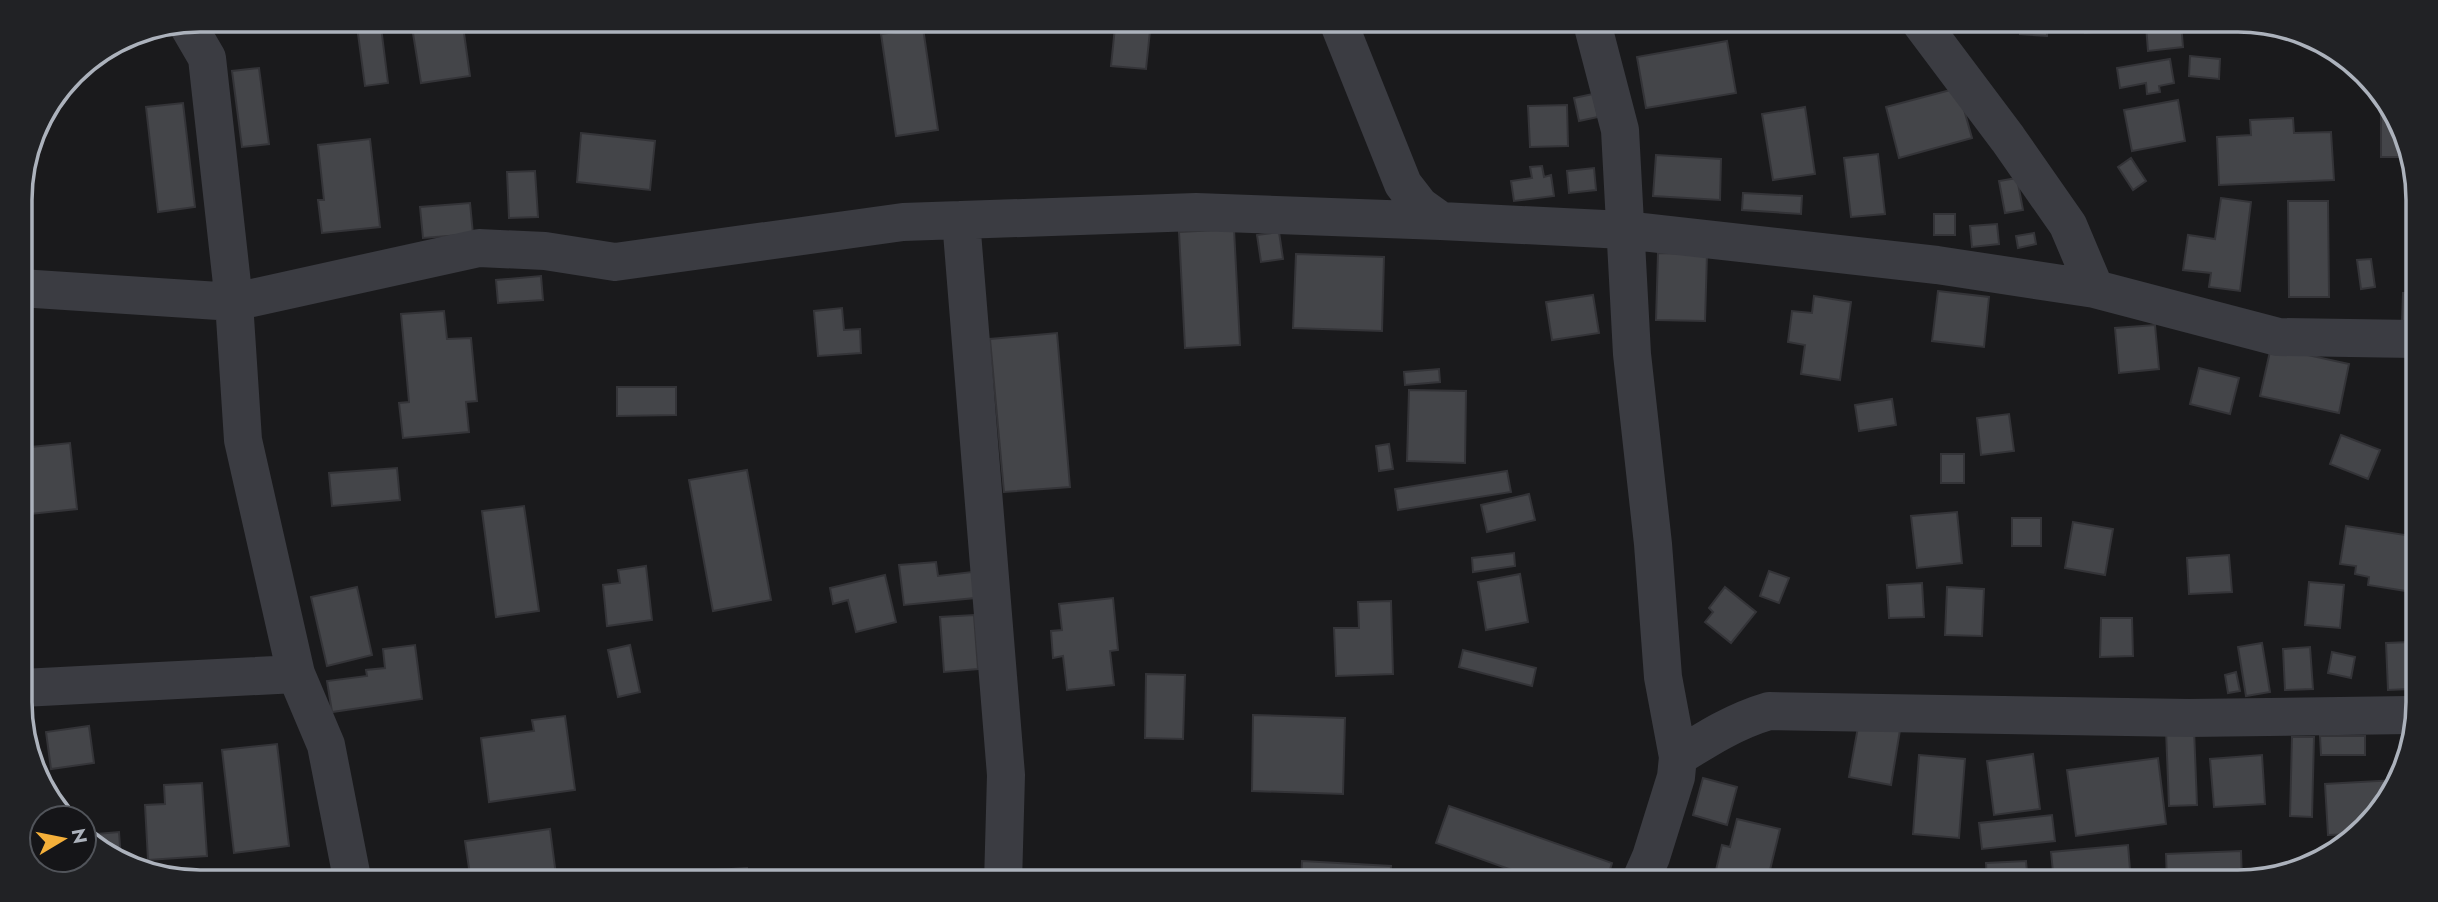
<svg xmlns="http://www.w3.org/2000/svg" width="2438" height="902" font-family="Jost,sans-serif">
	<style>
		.building { fill: #444549; stroke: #343438; stroke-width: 2 }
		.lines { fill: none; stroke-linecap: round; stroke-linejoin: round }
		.minor { stroke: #3b3c42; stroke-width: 38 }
		.rim { fill: none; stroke: #acb2bc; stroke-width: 3.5 }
	</style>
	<rect width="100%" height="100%" fill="#1a1a1c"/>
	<path class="building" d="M356,19H380L388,83L365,86Z
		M462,19L470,76L421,83L412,27Z
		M1469,19H1511L1471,29Z
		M2021,19H2048L2047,36L2020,34Z
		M2084,19H2131L2132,28L2085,33Z
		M2181,23L2183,47L2148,51L2146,25Z
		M1115,27L1150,31L1146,69L1111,66Z
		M923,28L938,130L896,136L881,34Z
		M1727,41L1736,93L1646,108L1637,57Z
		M2190,56L2220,59L2219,79L2189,76Z
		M2170,59L2174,83L2159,86L2160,92L2147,94L2146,83L2120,88L2117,68Z
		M259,68L269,144L242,147L232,71Z
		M1958,88L1972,138L1899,158L1886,107Z
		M1593,94L1598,117L1579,121L1574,98Z
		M2178,100L2185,141L2132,151L2124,110Z
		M183,103L195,207L158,212L146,107Z
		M1567,105L1568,146L1530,147L1528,106Z
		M1805,107L1815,174L1773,180L1762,114Z
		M2381,108H2387L2409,157H2381Z
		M2293,118L2294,133L2331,132L2334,180L2219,185L2217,137L2251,135L2250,120Z
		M581,133L655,141L650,190L577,182Z
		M370,139L380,227L322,233L318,200H324L318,145Z
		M1878,154L1885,214L1851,217L1844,158Z
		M1656,155L1721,159L1720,200L1653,196Z
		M2131,158L2146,181L2133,190L2118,167Z
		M1542,166L1544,177L1551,175L1554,196L1514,201L1511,181L1532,178L1530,167Z
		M1594,168L1596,190L1569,193L1567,171Z
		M535,171L538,217L509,218L507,172Z
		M2017,178L2023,210L2005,213L1999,181Z
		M1743,193L1802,196L1801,214L1742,210Z
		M2221,198L2251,202L2240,291L2209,287L2211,273L2183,270L2188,235L2215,239Z
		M2288,201H2328L2329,297H2289Z
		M470,203L473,234L423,238L420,207Z
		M1934,214H1955V235H1934Z
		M1997,224L1999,244L1972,247L1970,226Z
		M1234,229L1240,345L1185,348L1179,232Z
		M1279,232L1283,259L1261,262L1257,235Z
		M2034,233L2036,244L2018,248L2016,236Z
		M1658,253L1707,254L1705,321L1656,320Z
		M1296,254L1384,257L1382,331L1293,328Z
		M2371,259L2375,287L2361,289L2357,260Z
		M541,276L543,300L498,303L496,280Z
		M2412,279H2416L2415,324H2402L2403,293H2412Z
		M1938,291L1989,297L1984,347L1932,341Z
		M1593,295L1599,333L1552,340L1546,302Z
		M1814,296L1851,302L1840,380L1801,374L1805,345L1788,342L1792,311L1812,313Z
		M842,308L844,330L860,329L861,353L818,356L814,311Z
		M444,311L447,339L471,338L477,401L466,402L469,432L403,438L399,403L409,402L401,314Z
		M2155,325L2159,369L2119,373L2115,328Z
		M1057,333L1070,487L1004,492L990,339Z
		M2271,347L2349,364L2339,413L2260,396Z
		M2199,368L2239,378L2230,414L2190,404Z
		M1439,369L1440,382L1405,385L1404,372Z
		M617,387H676V415L617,416Z
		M1409,390L1466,391L1465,463L1407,461Z
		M1892,399L1896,425L1859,431L1855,405Z
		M2009,414L2014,451L1981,455L1977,418Z
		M2341,435L2380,450L2368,479L2330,464Z
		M70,443L77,509L21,515V448Z
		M1389,444L1393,469L1379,471L1376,446Z
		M1941,454H1964V483H1941Z
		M397,468L400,500L332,506L329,473Z
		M747,470L771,600L713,611L689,480Z
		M1507,471L1511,492L1398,510L1395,489Z
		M1529,494L1535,520L1487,532L1481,505Z
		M524,506L539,611L496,617L482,511Z
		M1957,512L1962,563L1917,568L1911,516Z
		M2012,518H2041V546H2012Z
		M2073,522L2113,529L2105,575L2065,568Z
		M2346,526L2412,536V592L2368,585L2369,577L2355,574L2356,566L2340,564Z
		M1514,553L1515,566L1473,572L1472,558Z
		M2229,555L2232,592L2189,594L2187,558Z
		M936,562L938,576L972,572L975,598L904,605L899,565Z
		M646,566L652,620L607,626L603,585L620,583L618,570Z
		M1769,571L1789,578L1779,603L1760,596Z
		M1520,574L1528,622L1486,630L1478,582Z
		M885,575L896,622L856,632L848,600L833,604L830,588Z
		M2309,582L2344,585L2340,628L2305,625Z
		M1922,583L1924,617L1889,618L1887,585Z
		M357,587L372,655L327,666L311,597Z
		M1725,587L1756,612L1731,643L1705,622L1713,612L1709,608Z
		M1947,587L1984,589L1982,636L1945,635Z
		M1113,598L1118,650L1110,651L1114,685L1067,690L1063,656L1053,658L1051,631L1062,630L1059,604Z
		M1391,601L1393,674L1336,676L1334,628H1359L1358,602Z
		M974,615L978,669L944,672L940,617Z
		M2101,618H2132L2133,656L2100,657Z
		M2411,642L2410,689L2388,690L2386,643Z
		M2262,643L2270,692L2246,696L2238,647Z
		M415,645L422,699L332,712L327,681L367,676L366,670L385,668L383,649Z
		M630,645L640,692L618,697L608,650Z
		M2310,647L2313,689L2285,690L2283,649Z
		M1463,650L1536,668L1532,686L1459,667Z
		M2332,652L2355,657L2351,678L2328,673Z
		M2236,672L2240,691L2228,693L2225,675Z
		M1146,674L1185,675L1183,739L1145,738Z
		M1253,715L1345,718L1343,794L1252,791Z
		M565,716L575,790L489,802L481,738L534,731L532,720Z
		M1860,716L1901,724L1891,785L1849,777Z
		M89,726L94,763L51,769L46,732Z
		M2194,729L2197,805L2169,806L2166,730Z
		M2320,736H2365V755H2321Z
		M2292,737H2314L2312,817L2290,816Z
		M277,744L289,846L234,853L222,750Z
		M2033,754L2040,809L1994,815L1987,761Z
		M1919,755L1965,759L1959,838L1913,834Z
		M2262,755L2265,804L2214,807L2210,759Z
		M2158,758L2166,824L2076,836L2067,770Z
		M1703,778L1737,787L1727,825L1693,815Z
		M2395,780L2357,834L2328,835L2325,784Z
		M202,783L207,856L148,860L145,805L165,804L164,785Z
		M1449,806L1612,863L1606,882L1548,883L1436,843Z
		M2052,815L2055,841L1982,849L1979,823Z
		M1737,819L1780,829L1767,882L1716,870L1722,845L1730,847Z
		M550,829L557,883L471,882L465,841Z
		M119,832L121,860L84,835Z
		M2128,845L2131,882H2054L2051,852Z
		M2241,851L2242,882H2167L2166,854Z
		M1302,861L1391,866L1390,883H1301Z
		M2026,861L2028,882H1987L1986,863Z
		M747,868L748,883H667L666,873Z
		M236,871L286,875L285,883H235Z"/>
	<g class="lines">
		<path class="minor" d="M1337,19L1403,184L1420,206L1441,221L1624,230L1937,265L2095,289L2278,337L2415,339
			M1591,19L1620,130L1632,354L1653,544L1663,677L1678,757L1676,777L1651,857L1640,882
			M1918,19L2008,139L2068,225L2095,289
			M186,22L207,58L234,302L243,440L296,674L326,745L353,883
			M961,220L1006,775L1003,883
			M20,288L234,302L479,248L545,251L615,262L903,222L1196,212L1441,221
			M22,688L296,674
			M1678,757C1708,738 1735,721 1769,711L2189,718L2410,715"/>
	</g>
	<path d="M0 0H2438V902H0ZM200 32H2238A168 168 0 0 1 2406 200V702A168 168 0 0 1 2238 870H200A168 168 0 0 1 32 702V200A168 168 0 0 1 200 32Z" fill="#212225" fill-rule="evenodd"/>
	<path class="rim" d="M200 32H2238A168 168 0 0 1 2406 200V702A168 168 0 0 1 2238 870H200A168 168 0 0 1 32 702V200A168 168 0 0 1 200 32Z"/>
	<g transform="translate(63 839) rotate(80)"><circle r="33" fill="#151518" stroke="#51545a" stroke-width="2"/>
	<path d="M0-5L12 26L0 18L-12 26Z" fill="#f5b03a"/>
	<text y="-10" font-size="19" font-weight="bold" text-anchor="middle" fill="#acb2bc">N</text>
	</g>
</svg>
